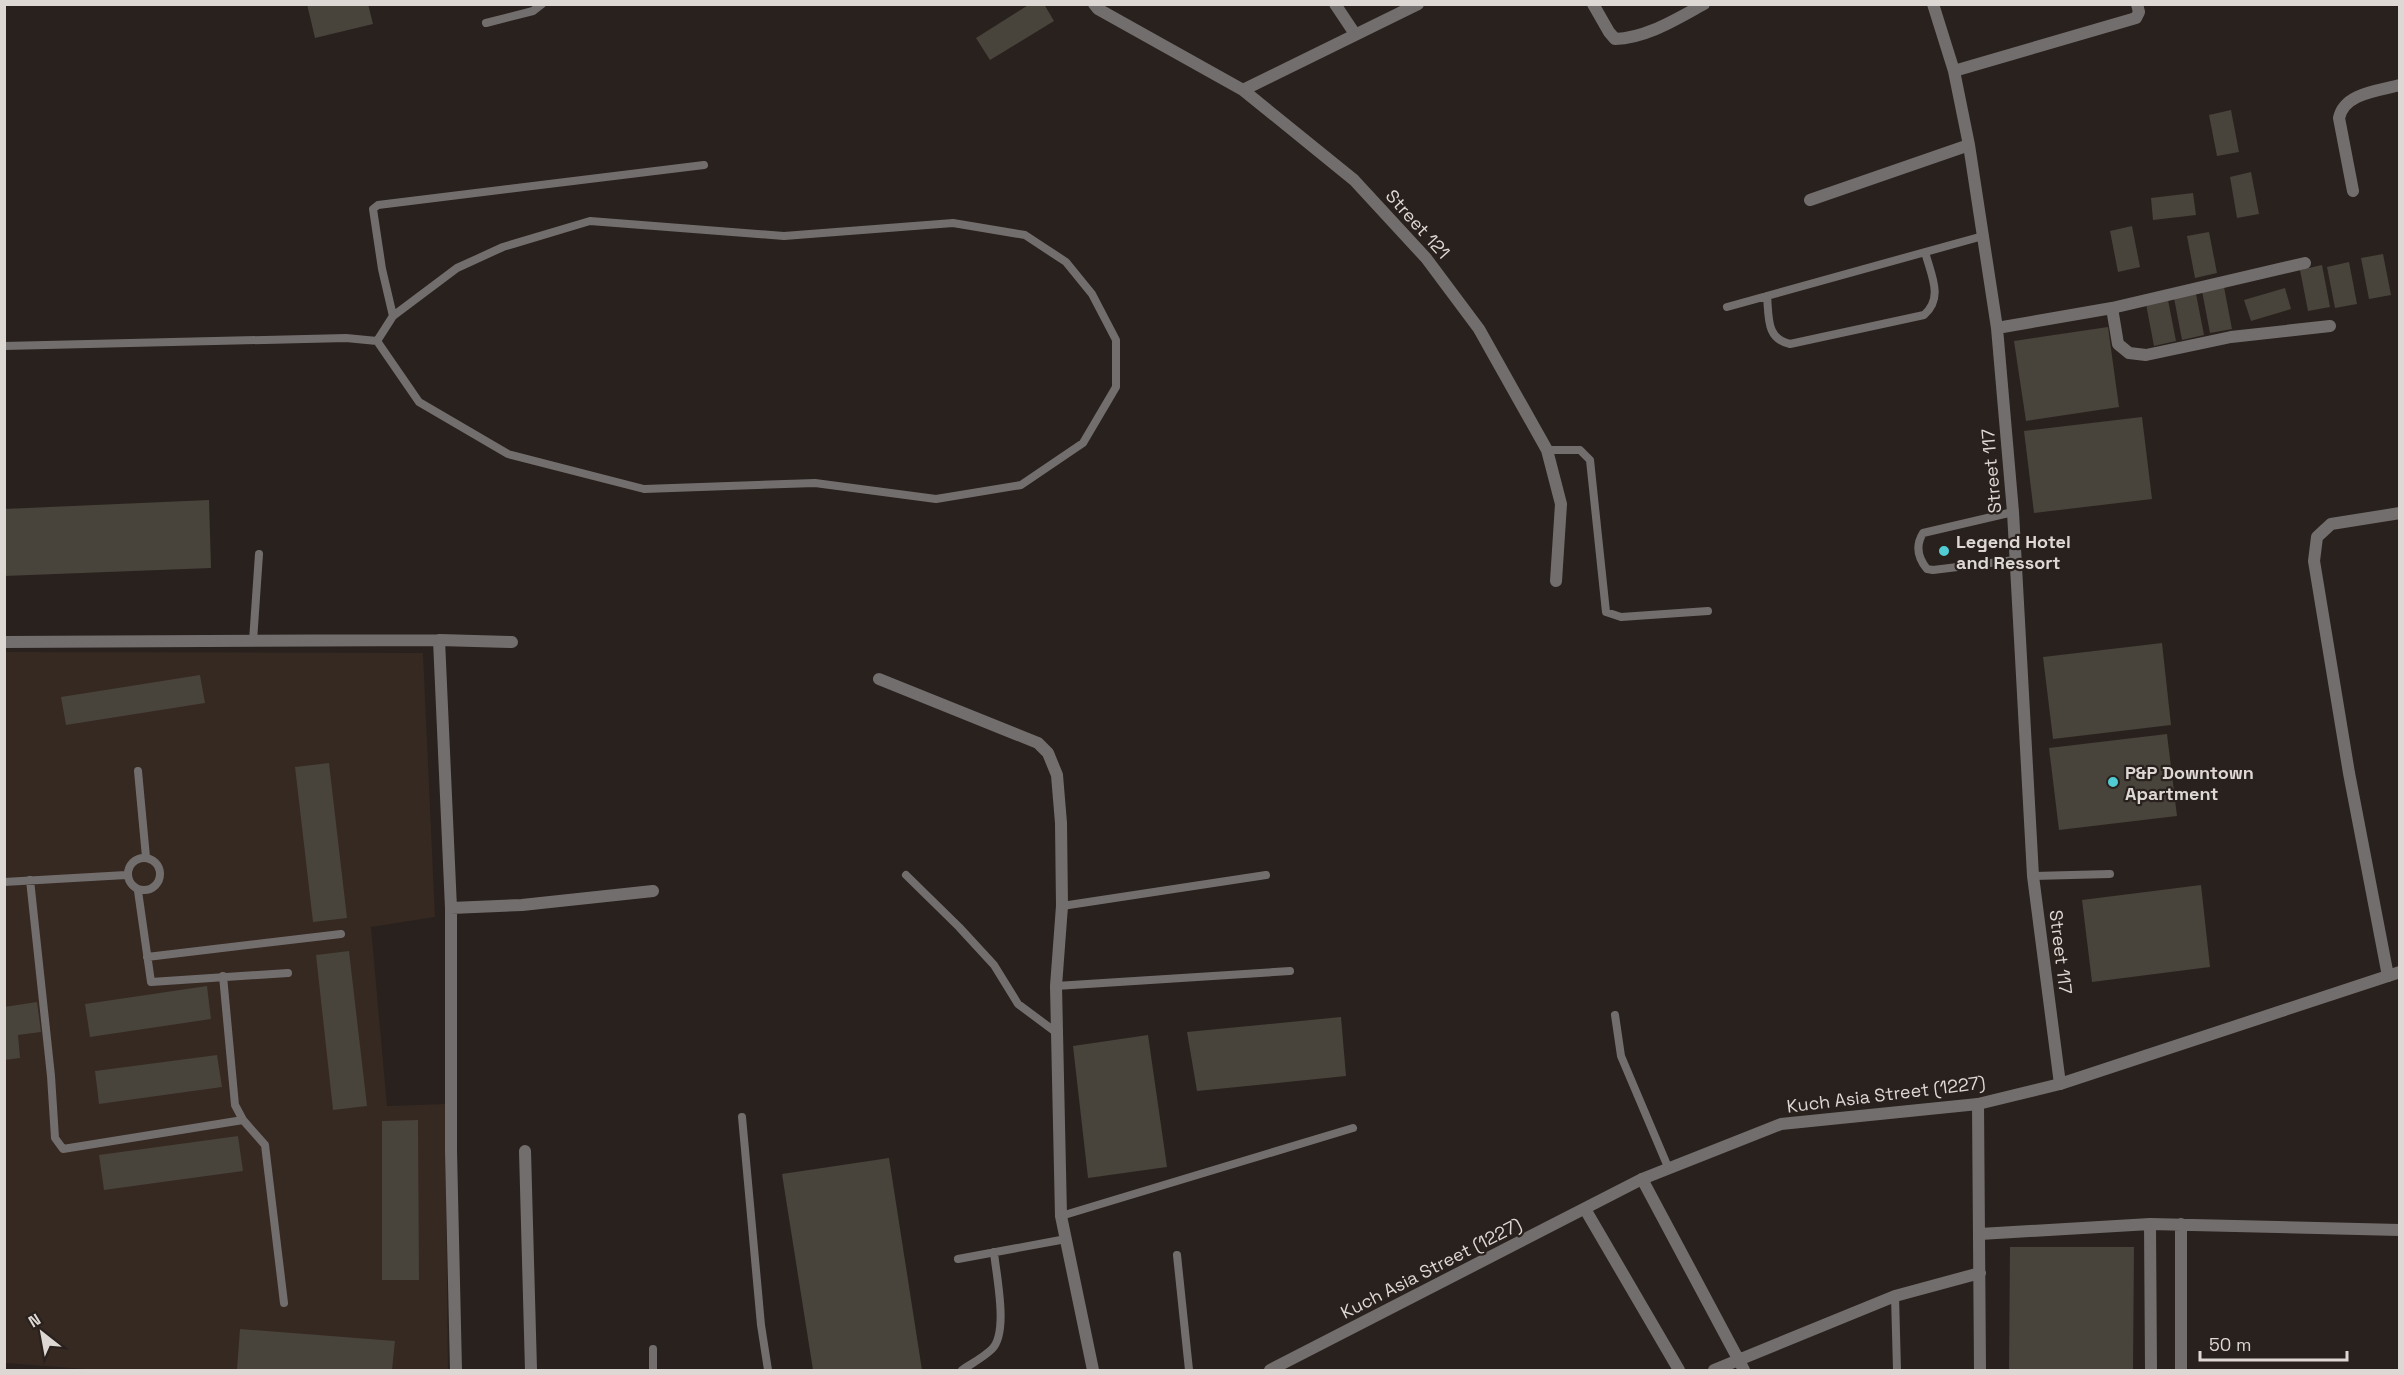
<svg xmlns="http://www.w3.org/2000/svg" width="2404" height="1375" font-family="'Space Grotesk',sans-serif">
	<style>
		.built { fill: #362922 }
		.building { fill: #48433b }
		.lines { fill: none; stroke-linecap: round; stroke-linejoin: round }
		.service { stroke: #736e6e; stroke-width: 8 }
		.minor { stroke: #736e6e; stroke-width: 12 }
		.tertiary { stroke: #736e6e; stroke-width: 12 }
		.poi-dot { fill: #51ccd5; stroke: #29211d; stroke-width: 2 }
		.labels { text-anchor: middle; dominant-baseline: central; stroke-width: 4.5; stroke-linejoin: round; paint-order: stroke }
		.street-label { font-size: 18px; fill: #ded8d5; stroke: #29211d }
		.poi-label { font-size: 18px; font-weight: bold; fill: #ded8d5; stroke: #29211d; text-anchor: start }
	</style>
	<rect width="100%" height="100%" fill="#29211d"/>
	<path class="built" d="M4,652L423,653L435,917L371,927L387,1106L445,1104L448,1370H99L5,1363Z"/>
	<path class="building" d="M307,4H368L373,24L315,38Z
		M1030,4H1044L1054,21L990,60L976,38Z
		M2231,110L2239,152L2217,156L2209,115Z
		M2251,172L2259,214L2237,218L2230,177Z
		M2193,193L2196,215L2153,220L2151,198Z
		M2132,226L2140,267L2118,272L2110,231Z
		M2209,232L2217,273L2195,278L2187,236Z
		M2383,254L2391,295L2369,299L2361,258Z
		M2349,262L2357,304L2335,308L2327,267Z
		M2322,265L2330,307L2308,311L2300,270Z
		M2224,287L2232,329L2210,333L2202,291Z
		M2285,288L2291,309L2251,321L2244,300Z
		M2196,294L2204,335L2182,340L2174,298Z
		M2168,300L2176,341L2154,346L2146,304Z
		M2108,327L2119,407L2026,421L2014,341Z
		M2142,417L2152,499L2034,513L2024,431Z
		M209,500L211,568L4,576V509Z
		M2162,643L2171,725L2053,739L2043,657Z
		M200,675L205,703L66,725L61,697Z
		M2167,734L2177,816L2059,830L2049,748Z
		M329,763L347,918L313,922L295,767Z
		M2201,885L2210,967L2092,982L2082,900Z
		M349,951L367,1106L333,1110L316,955Z
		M207,986L211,1019L90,1037L85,1004Z
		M37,1002L41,1032L18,1035L20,1058L4,1060V1007Z
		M1341,1017L1346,1076L1197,1091L1187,1032Z
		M1148,1035L1167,1167L1088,1178L1073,1046Z
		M217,1055L222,1087L99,1104L95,1071Z
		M418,1120L419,1280H382V1121Z
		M238,1136L243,1171L104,1190L99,1155Z
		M889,1158L922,1370H813L782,1174Z
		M2010,1247H2134L2133,1370H2009Z
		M240,1329L395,1341L392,1370L237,1369Z"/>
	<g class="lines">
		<path class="service" d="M486,23L533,11L542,4
			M590,221L784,236L953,223L1025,235L1066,262L1092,294L1116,340V387L1083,443L1021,485L936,499L815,483L644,489L508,454L419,402L377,341L393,316L457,268L503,247Z
			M1767,296C1769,317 1766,339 1790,344L1924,315C1944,298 1931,275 1925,252
			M1727,307L1983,236
			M393,316L382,269L373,209L378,205L704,165
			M4,346L346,338L377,341
			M1547,450H1580L1590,460L1606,612L1621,617L1708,611
			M2013,512L1923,533C1915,546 1918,558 1927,569L1933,570L2015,560
			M253,641L259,554
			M138,771L146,857
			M128 874a16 16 0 1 1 32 0a16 16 0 1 1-32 0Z
			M906,875L959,927L994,965L1018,1004L1057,1033
			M2033,876L2110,874
			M30,880L51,1076L55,1138L63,1149L243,1120
			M4,882L126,875
			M138,891L151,982L288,973
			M1062,906L1266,875
			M147,957L341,934
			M223,976L235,1105L243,1120L265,1145L284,1303
			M1056,986L1290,971
			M1615,1015L1621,1056L1668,1167
			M742,1117L761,1325L768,1370
			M1061,1216L1353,1128
			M1177,1255L1189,1370
			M958,1259L1066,1239
			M1895,1296L1897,1370
			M653,1349V1370
			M962,1370C971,1364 984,1357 992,1349C1009,1332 996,1275 994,1252"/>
		<path class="minor" d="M1094,4L1098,9L1243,90L1354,180L1426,258L1479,329L1547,450L1561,504L1556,581
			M1335,4L1355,34
			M1593,4L1609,32L1615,39C1647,38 1676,19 1704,4
			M1933,4L1954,71L1969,145L1997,328L2013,512L2033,876L2060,1084
			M1954,71L2136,18L2139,12L2137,4
			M1243,90L1418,4
			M2353,191L2339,118C2344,93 2378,91 2400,85
			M1810,200L1969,145
			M2112,308L2118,344L2129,353L2146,355L2231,337L2330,326
			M1997,328L2112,308L2305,263
			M439,640L451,908V1151L456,1370
			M4,642L439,640L512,642
			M879,679L1038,743L1048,753L1057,775L1061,823L1062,906L1056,986L1061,1216L1093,1370
			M451,908L522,905L653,891
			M2388,976L2349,773L2314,561L2317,537L2331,524L2400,513
			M1978,1104L1980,1370
			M525,1151L531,1370
			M1642,1179L1744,1370
			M1585,1209L1679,1370
			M2150,1224L2151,1370
			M1980,1234L2150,1224L2400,1230
			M1714,1370L1895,1296L1980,1273
			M2181,1370V1224"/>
		<path class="tertiary" d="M1270,1370L1642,1179L1781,1124L1978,1104L2060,1084L2400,972"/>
	</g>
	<g class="poi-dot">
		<circle cx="1944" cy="551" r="6"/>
		<circle cx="2113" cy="782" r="6"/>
	</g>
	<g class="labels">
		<g class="street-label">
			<text transform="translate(1418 224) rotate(48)">Street 121</text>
			<text transform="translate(1991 471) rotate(-95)">Street 117</text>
			<text transform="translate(2061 952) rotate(83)">Street 117</text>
			<text transform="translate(1886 1094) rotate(-7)">Kuch Asia Street (1227)</text>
			<text transform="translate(1431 1268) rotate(-27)">Kuch Asia Street (1227)</text>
		</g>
		<g class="poi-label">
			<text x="1956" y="541">Legend Hotel<tspan x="1956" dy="21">and Ressort</tspan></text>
			<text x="2125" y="772">P&amp;P Downtown<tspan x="2125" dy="21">Apartment</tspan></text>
		</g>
	</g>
	<rect width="2404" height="1375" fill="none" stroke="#ded8d5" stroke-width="12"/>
	<g transform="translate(42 1333) rotate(329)" stroke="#29211d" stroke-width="4.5" paint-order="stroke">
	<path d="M0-4.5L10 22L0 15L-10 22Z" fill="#ded8d5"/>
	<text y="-9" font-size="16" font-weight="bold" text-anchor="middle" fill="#ded8d5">N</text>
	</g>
	<path d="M2200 1351v9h147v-9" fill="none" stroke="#ded8d5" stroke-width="3"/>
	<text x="2209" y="1351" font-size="18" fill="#ded8d5" stroke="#29211d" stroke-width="4.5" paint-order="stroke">50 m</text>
</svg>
